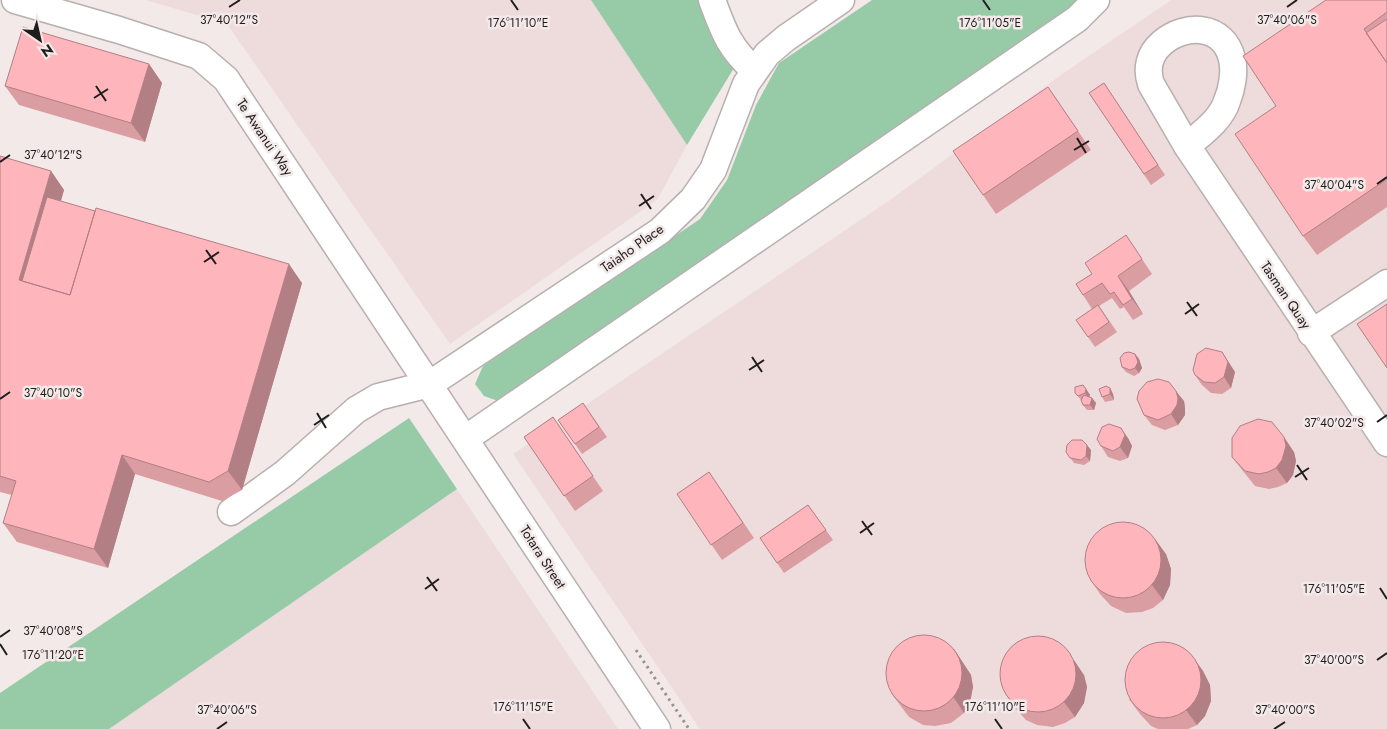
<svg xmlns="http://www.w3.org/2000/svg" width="1387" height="729" font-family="Jost,sans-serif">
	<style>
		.built { fill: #eedbdc }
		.green { fill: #97cba8 }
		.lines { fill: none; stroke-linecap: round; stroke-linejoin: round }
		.minor-casing { stroke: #b8afaf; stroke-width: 29 }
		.path { stroke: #9a9393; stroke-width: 3; stroke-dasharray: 2.5 4; stroke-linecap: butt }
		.minor { stroke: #fff; stroke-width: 26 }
		.wall { fill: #da9da2 }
		.shaded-wall { fill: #b27f84 }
		.building { fill: #feb6bc; stroke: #b27f84 }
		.ticks { fill: none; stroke: #201d1d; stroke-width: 2 }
		.labels { text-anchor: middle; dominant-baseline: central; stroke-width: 5; stroke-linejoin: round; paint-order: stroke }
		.street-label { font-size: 14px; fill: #201d1d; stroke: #f3e9e9 }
		.ticks-label { font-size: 12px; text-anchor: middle; fill: #201d1d; stroke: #f3e9e9; stroke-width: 5; stroke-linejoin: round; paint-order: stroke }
	</style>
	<rect width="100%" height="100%" fill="#f3e9e9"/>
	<path class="built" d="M146,0H591L687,145L657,200L450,344L227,24Z
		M1171,0H1387V729H700L513,454L890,200L1061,75Z
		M457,489L618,729H109Z"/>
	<path class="green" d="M591,0H702L734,68L687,145Z
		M872,0H1084L501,402L484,396L475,384L483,366L700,219L727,180L756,105L779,63Z
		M409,418L457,489L109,729H0V693Z"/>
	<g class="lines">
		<g class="minor-casing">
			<path id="minor" d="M15,0L119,30L199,56L226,79L657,729
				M712,0C724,32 729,48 755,71
				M1187,146C1202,133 1221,120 1227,101C1232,89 1235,72 1232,59C1224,24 1185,23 1162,43C1149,54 1146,69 1151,84L1187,146L1387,443
				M1311,333L1387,283
				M465,439L1077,19L1096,0
				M231,512L285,473L356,410L378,397L430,384L660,231L693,199L713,170L746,84L767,54L786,38L841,0"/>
		</g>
		<path class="path" d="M636,650L689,729"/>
		<use href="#minor" class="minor"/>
	</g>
	<path class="wall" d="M1387,0V207L1317,255L1303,236L1276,106Z
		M149,64L162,83L145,142L19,105L5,86Z
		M1104,83L1165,175L1151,185L1089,93Z
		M1048,87L1091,150L996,214L983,195Z
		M0,156L51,171L64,190L61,201L302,283L242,490L222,501L135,474L108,568L17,542L3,523L12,495L0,492Z
		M1126,235L1152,274L1129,291L1143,314L1133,320L1124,307L1120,309L1112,298L1099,306L1117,332L1095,347L1076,320L1092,309L1076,284L1092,274Z
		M1222,352L1235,372L1231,388L1222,394L1211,393L1202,385L1195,375Z
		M1135,354L1139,359L1142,368L1139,373L1134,376L1126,372L1122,367Z
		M1083,385L1090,395L1089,397L1092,398L1096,403L1094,410H1087L1083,405L1081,400L1075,393Z
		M1110,388L1113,394L1114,400L1105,402L1102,397Z
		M1184,401L1185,408V415L1178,425L1165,430L1152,425L1144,415Z
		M583,403L607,437L582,454L558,420Z
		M553,417L603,491L575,511L524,437Z
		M1128,438L1132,446L1128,458L1120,461L1108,457L1101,446Z
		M1091,450L1090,461L1084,465L1074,463L1066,452Z
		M1294,452L1296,461L1293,475L1287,483L1278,487L1269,489L1255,486L1243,471L1232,457Z
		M709,472L754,538L722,560L677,494Z
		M808,505L833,540L784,573L760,538Z
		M1166,554L1171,569L1170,585L1163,600L1153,608L1142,612L1126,613L1111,606L1100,594L1090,579Z
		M954,649L971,675L973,687L970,702L964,713L951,723L935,726L923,725L909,717L891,693Z
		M1192,656L1203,671L1210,685L1211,701L1205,716L1197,725L1188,729H1158L1151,726L1140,714L1129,699Z
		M1084,675L1087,687L1084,703L1075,717L1065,723L1053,727L1037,725L1026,720L1015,708L1005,693Z"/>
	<path class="shaded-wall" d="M149,64L162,83L145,142L131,123Z
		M51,171L64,190L35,288L19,280Z
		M289,264L302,283L242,490L228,471Z
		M1118,276L1129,291L1143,314L1132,299Z
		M1222,352L1235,372L1231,388L1224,377Z
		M1135,354L1139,359L1142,368L1139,373L1135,368Z
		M1110,388L1113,394L1114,400L1110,394Z
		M1086,389L1090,395L1089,398L1085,393Z
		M1176,391L1184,401L1185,408V415L1178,425L1171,414Z
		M1092,398L1096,403L1094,410L1090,405Z
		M1121,428L1128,438L1132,446L1128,458L1120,447Z
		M1284,437L1294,452L1296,461L1293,475L1287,483L1276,468Z
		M1087,445L1091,450L1090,461L1086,456Z
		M122,455L135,474L108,568L94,549Z
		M1155,539L1166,554L1171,569L1170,585L1163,600L1152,585Z
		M954,649L971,675L973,687L970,702L964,713L954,698Z
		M1192,656L1203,671L1210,685L1211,701L1205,716L1197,725L1186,710Z
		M1074,660L1084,675L1087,687L1084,703L1075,717L1064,702Z"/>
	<path class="building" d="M1326,0H1387V12L1364,29L1387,63V179L1303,236L1235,134L1276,106L1243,56Z
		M1387,19V63L1366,33Z
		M23,27L149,64L131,123L5,86Z
		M1104,83L1158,165L1144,174L1089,93Z
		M1048,87L1078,131L983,195L953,151Z
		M0,156L51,171L19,280L70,295L96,208L289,264L228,471L209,482L122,455L94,549L3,523L16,481L0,476Z
		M47,197L95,211L70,295L22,281Z
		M1126,235L1142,259L1118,276L1132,299L1123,305L1114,292L1110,294L1102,283L1083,295L1076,284L1092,274L1085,263Z
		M1387,304V368L1357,324Z
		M1098,305L1109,322L1088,337L1076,320Z
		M1206,348L1222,352L1228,362L1224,377L1215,383L1204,382L1195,375L1193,370L1197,354Z
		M1129,352L1135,354L1138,362L1135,368L1130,370L1122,367L1120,358L1124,353Z
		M1158,379L1169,382L1176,391L1178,398L1177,405L1171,414L1158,420L1144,415L1137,399L1139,391L1147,382Z
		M1083,385L1086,389L1085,393L1078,396L1075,393V387Z
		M1106,386L1110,388V394L1102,397L1099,389Z
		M1084,395L1092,398L1090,405H1083L1081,400Z
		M583,403L599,427L575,444L558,420Z
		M553,417L593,476L564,496L524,437Z
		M1258,419L1272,422L1284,437L1286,446L1282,460L1276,468L1268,472L1259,474L1245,471L1232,457V438L1240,426Z
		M1109,424L1121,428L1125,435L1120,447L1113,451L1101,446L1097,439L1102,427Z
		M1072,440H1082L1087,445L1086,456L1081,460L1070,458L1066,452L1067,445Z
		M709,472L743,523L711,545L677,494Z
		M808,505L826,530L777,563L760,538Z
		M1085 560a38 38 0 1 1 76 0a38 38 0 1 1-76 0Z
		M886 673a38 38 0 1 1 76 0a38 38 0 1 1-76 0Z
		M1000 674a38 38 0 1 1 76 0a38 38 0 1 1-76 0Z
		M1125 680a38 38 0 1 1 76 0a38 38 0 1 1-76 0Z"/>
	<path class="ticks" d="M511,0L518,10M983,0L990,10M229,7L240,0M1287,7L1297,0M96,86L106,101M94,98L108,89M1077,138L1086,153M1074,150L1089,141M0,162L10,155M1377,184L1387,177M641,194L651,209M639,206L654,196M206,250L216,264M204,262L219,252M1187,302L1197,316M1185,314L1199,304M752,357L762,372M749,370L764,360M0,399L10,392M317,413L326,428M1377,422L1387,415M314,425L329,415M1297,465L1307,480M1295,477L1309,468M862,521L872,535M860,533L874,523M427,577L437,591M1380,588L1387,599M425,589L439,579M0,637L10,630M0,644L7,655M1377,660L1387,653M523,719L530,729M995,719L1002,729M217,729L227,722M1274,729L1285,722"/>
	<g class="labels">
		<g class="street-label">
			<text transform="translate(265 137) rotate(56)">Te Awanui Way</text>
			<text transform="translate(632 248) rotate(-35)">Taiaho Place</text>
			<text transform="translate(1286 295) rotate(56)">Tasman Quay</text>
			<text transform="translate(543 557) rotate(57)">Totara Street</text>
		</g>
	</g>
	<g class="ticks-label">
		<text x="1287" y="24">37°40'06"S</text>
		<text x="229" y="24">37°40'12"S</text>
		<text x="990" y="27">176°11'05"E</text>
		<text x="518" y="27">176°11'10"E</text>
		<text x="53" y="159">37°40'12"S</text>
		<text x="1334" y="189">37°40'04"S</text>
		<text x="53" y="397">37°40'10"S</text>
		<text x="1334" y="427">37°40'02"S</text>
		<text x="1334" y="593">176°11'05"E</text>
		<text x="53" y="635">37°40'08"S</text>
		<text x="53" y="659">176°11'20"E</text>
		<text x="1334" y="664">37°40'00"S</text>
		<text x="523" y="711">176°11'15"E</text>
		<text x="995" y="711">176°11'10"E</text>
		<text x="227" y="714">37°40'06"S</text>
		<text x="1285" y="714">37°40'00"S</text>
	</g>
	<g transform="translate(40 40) rotate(146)" stroke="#f3e9e9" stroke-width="4" paint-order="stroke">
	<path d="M0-4L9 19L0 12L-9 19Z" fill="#201d1d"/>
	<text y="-8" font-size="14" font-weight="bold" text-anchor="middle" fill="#201d1d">N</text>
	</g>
</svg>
